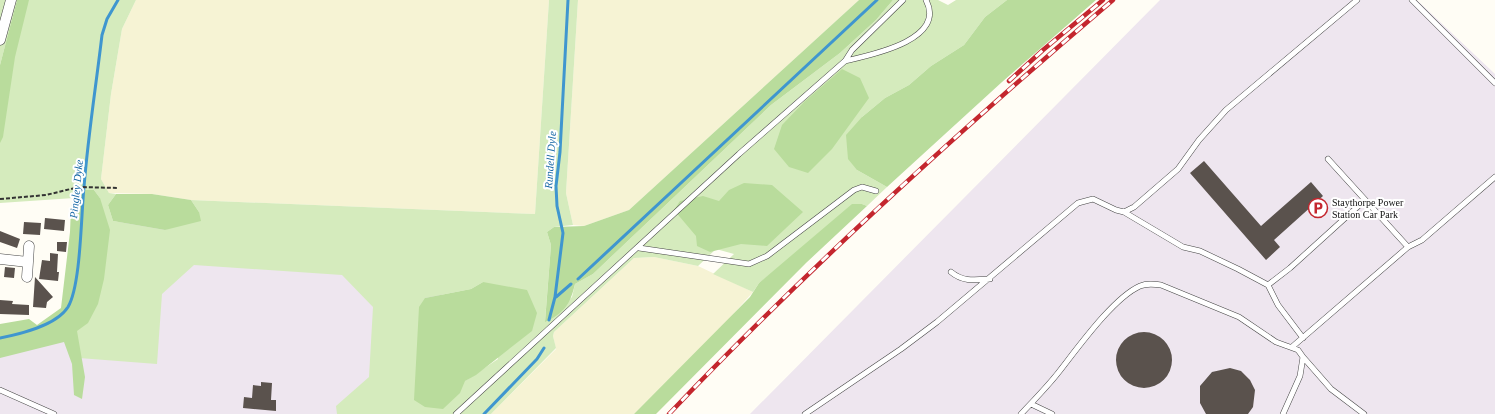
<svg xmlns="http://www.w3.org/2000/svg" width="1495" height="414" font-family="'Times New Roman',serif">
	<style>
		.industrial { fill: #eee6ef }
		.farmland { fill: #f6f3d4 }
		.green { fill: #d5ebbd; fill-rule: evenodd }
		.forest { fill: #b9dc9c }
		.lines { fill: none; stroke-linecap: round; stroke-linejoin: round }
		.stream { stroke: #3f96cf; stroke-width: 3 }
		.building { fill: #5a524d }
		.service-casing { stroke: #444; stroke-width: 6 }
		.minor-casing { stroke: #444; stroke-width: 11 }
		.path { stroke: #333; stroke-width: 2; stroke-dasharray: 4 2; stroke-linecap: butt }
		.service { stroke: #fff; stroke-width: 5 }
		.minor { stroke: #fff; stroke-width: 10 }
		.rail-casing { stroke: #c4262e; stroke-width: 4.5 }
		.rail { stroke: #fff; stroke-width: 3; stroke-dasharray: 9; stroke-linecap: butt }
		.labels { text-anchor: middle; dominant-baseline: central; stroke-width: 4; stroke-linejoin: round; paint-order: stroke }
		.poi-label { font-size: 10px; fill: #111; stroke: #fff; text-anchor: start }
		.water-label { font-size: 11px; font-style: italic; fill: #1768a6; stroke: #fff }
	</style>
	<rect width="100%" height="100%" fill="#fffdf5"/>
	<path class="industrial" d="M1160,0H1417L1495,74V414H750Z
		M94,221L421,236L484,414H0V348L67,328Z"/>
	<path class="farmland" d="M136,0H549L535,214L191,200L152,194L109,193L101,179L111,94L122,29Z
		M578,0H859L629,210L584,226L573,225L566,193Z
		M654,257L698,266L753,292L719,330L634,414H491L556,349L553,336L554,332L634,258Z"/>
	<path class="green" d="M0,0H17L0,65Z
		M24,0H136L122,29L111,94L101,179L109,193L116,194L108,205L113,221L165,230L199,212L191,200L535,214L549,0H578L566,193L573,225L554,227L547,232L551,245L545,321L572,297L575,284L593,274L771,105L840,53L876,20L893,0H938L948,5L956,0H1007L985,17L964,45L931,66L909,85L885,98L862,117L857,170L887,187L867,206L862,204L759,283L753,292L713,274L734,254L716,249L698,266L654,257L634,258L554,332L553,336L556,348L491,414H337L336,406L369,377L373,307L342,275L194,265L162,294L157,364L79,358L67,328L100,198L94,190H77L74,198L0,203V97ZM483,282L498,359L465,381L425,298L471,289Z"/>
	<path class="forest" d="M17,0H29L15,57L3,137L0,143V65Z
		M859,0H893L876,20L840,53L771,105L593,274L575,284C570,305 564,313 545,322L551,245L547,232L554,227L584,226L629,210Z
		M1007,0H1096L1002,82L887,187L857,170L848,159L846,135L862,117L885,98L909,85L931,66L964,45L985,17Z
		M842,69L860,78L869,98L832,149L808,173L789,167L774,149L782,125L805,101Z
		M744,183L772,185L803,212L767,246L741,244L710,252L697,246L696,236L674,210L680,201L703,196L719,201L729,190Z
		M77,190H94L100,198L110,230L104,279L98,304L88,323L77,331L85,377L82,399L74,395L72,364L64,342L0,358V324L29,319L37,325L61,308L70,232L71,207Z
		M116,194H152L191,200L199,212L201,221L165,230L113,221L108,205Z
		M852,204H862L867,206L806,263L656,414H634L750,297L759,283Z
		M483,282L527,290L537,313L532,331L476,375L465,381L460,393L443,409L425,407L414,400L419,307L425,298L471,289Z"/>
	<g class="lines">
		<path class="stream" d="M578,279L877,0
			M556,297L571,284
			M549,320L555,297L563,233L557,206L556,186L560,152L568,0
			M0,338C20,334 56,326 68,307C81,285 81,215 84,187C88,136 96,86 102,35L107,19L118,0
			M484,414L537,359L544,348"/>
	</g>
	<path class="building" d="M1204,161L1261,226L1311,182L1323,196L1274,240L1280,247L1266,260L1190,173Z
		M45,218L65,220L64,231L44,229Z
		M24,222L41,223L40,235L23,234Z
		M0,231L20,239L17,248L0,242Z
		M57,242H67L66,252L57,251Z
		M50,253L58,254L57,272H59L58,281L39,279L42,260L50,261Z
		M5,267L15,268L14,278L4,277Z
		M35,277L53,297L47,302L46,308L33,307Z
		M0,300L13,301L12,304L29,305V315L0,314Z
		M1116 360a28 28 0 1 1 56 0a28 28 0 1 1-56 0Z
		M1230,368L1241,371L1250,380L1255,390L1253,407L1248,414H1206L1200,403V386L1212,372Z
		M261,382L272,383L271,400H276V411L243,408L244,397L252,398L253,385L261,386Z"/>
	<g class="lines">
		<g class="service-casing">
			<path id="service" d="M1412,0L1495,83
				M845,61C871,55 947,40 926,0
				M1328,159L1408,247
				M1124,212L1183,247L1200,251L1238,269L1268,285L1278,305L1303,338
				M639,248L749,264L767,256L854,190L862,187L876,191
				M951,272C963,282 975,280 990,279
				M1268,285L1290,268L1365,200
				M1292,347L1408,247L1422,240L1495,177
				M1303,357L1331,389L1364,414
				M0,390L54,414
				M1031,404L1052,414
				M456,414L739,154L845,61L852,50L903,0
				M805,414L901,349L937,322L1078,203L1093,199L1116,210L1124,212L1134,207L1178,169L1199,140L1226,110L1357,0
				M1021,414C1034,400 1047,387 1058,373C1077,349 1113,298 1140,286C1147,283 1154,284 1161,285L1239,317L1276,342L1298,350L1303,357L1300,376L1283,414"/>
		</g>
		<g class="minor-casing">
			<path id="minor" d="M0,40L11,0
				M0,259L28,262L29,246
				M27,277L28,262"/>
		</g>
		<path class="path" d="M0,199L46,195L79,187L118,188"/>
		<use href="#service" class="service"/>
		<use href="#minor" class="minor"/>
		<g class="rail-casing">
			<path id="rail" d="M1009,81L1043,50L1103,0
				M669,414C809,267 959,131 1113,0"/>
		</g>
		<use href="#rail" class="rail"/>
	</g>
	<defs>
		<g id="parking-ring" transform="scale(1)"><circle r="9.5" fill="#fff" stroke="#c4262e" stroke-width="1.5"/><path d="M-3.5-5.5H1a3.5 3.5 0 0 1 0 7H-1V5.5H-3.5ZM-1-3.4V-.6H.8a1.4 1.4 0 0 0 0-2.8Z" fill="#c4262e"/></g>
	</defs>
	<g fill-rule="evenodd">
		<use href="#parking-ring" x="1318" y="208"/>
	</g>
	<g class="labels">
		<g class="poi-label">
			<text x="1332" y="202">Staythorpe Power<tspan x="1332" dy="12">Station Car Park</tspan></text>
		</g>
		<g class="water-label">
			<text transform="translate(550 160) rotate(-86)">Rundell Dyle</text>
			<text transform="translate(76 189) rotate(-84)">Pingley Dyke</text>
		</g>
	</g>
</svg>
